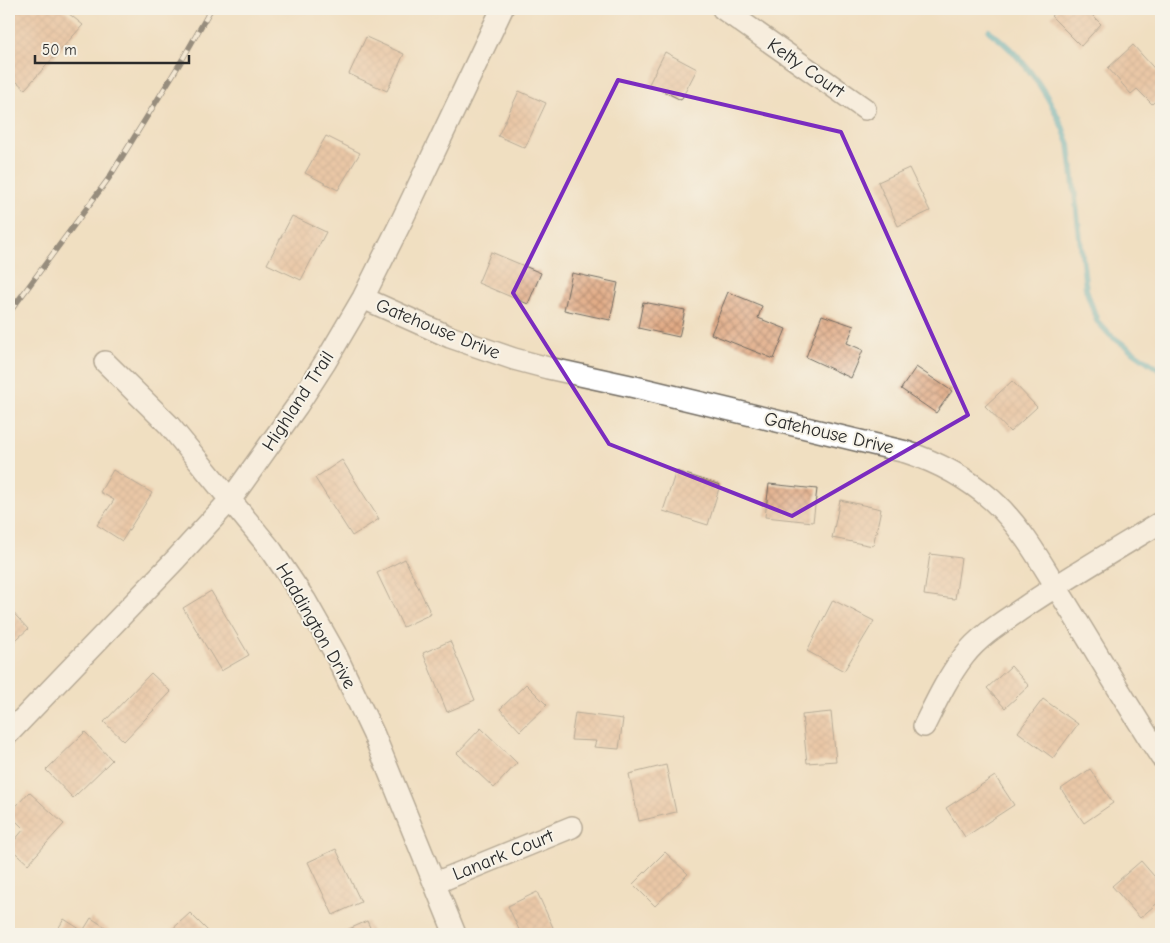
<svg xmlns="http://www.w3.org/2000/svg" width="1170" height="943" font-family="'Comic Neue',sans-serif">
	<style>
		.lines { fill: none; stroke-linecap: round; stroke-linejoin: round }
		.stream { stroke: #3fa9bf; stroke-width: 6 }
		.building { fill: url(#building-cross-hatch) }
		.minor-casing { stroke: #706a60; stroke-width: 24 }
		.minor { stroke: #fff; stroke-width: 21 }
		.rail-casing { stroke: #2b2b2b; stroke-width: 5.5 }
		.rail { stroke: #f7f3e8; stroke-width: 4; stroke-dasharray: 11; stroke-linecap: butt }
		.marked { fill: none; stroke: #7b2cbf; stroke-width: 4; stroke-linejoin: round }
		.labels { text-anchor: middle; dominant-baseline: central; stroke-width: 4; stroke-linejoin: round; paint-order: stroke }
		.street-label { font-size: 19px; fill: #2b2b2b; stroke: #f7f3e8 }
	</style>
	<defs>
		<pattern id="building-cross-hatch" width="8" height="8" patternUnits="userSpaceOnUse" patternTransform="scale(1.25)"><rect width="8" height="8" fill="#e1aa85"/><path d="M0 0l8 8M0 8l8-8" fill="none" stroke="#b78b6d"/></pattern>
	</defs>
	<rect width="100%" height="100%" fill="#f7f3e8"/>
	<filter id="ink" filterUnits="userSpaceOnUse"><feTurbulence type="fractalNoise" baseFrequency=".02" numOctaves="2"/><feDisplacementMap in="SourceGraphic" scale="10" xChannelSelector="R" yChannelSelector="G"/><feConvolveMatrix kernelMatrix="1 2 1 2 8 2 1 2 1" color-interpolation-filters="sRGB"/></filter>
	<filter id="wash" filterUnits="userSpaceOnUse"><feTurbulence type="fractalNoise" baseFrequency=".0096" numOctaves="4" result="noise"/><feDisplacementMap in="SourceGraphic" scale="20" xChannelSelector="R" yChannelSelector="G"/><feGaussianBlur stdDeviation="1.12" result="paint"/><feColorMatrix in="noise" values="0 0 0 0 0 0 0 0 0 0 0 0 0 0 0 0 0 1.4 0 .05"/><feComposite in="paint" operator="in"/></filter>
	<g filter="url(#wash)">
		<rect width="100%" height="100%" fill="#f0dfc1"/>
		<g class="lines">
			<path class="stream" d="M989,31C1026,58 1054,101 1069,144L1086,289L1097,321L1110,335L1161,371"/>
		</g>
		<g id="blocks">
			<path class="building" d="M9,9H63L83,25L25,89L9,75Z
				M1059,9H1086L1101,24L1081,46L1051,16Z
				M366,37L404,54L387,91L349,74Z
				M1133,45L1161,76V96L1152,104L1137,89L1131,94L1108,68Z
				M665,52L697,69L681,100L649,84Z
				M519,91L546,103L525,148L498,136Z
				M326,136L360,153L338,190L305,173Z
				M909,168L930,211L898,226L878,182Z
				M292,216L326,232L301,280L267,264Z
				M491,252L541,273L528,304L478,283Z
				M572,273L618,283L610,320L564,310Z
				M728,292L762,306L758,318L786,329L774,359L711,334Z
				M643,302L685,310L679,337L638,328Z
				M822,315L854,326L847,343L863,350L851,378L806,357Z
				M916,367L952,391L936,413L901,389Z
				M1012,381L1037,407L1010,432L985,406Z
				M342,460L379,519L352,536L315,478Z
				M113,470L152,493L122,541L97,525L114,500L100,492Z
				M676,471L720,485L708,525L663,511Z
				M769,484L817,489L813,522L765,517Z
				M840,500L881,509L873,546L832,538Z
				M930,554L961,558L955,599L924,595Z
				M405,559L431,614L403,627L377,573Z
				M211,591L249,655L221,671L183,608Z
				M833,600L874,621L844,671L807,651Z
				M9,608L28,629L9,646Z
				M450,641L475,700L447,712L423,653Z
				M1011,666L1029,686L1005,708L987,688Z
				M151,673L171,692L124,741L104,722Z
				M526,684L547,705L520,731L500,709Z
				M1043,699L1078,724L1053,758L1018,732Z
				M831,712L836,761L807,763L802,715Z
				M575,713L623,719L619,749L594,747L596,741L571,740Z
				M481,728L517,763L494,788L457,753Z
				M85,732L112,760L73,798L46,770Z
				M666,765L676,812L639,821L629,774Z
				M1090,769L1113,803L1084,823L1061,789Z
				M995,776L1014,805L965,837L946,808Z
				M29,792L64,824L28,864L9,847L24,829L9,814Z
				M336,849L361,902L333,915L308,862Z
				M665,852L688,874L655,906L633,884Z
				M1141,861L1161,884V900L1140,918L1112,886Z
				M537,892L556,934H521L508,906Z
				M190,913L211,934H167Z
				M91,918L110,930L107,934H55L64,919L83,931Z
				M367,921L373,934H338Z"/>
		</g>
	</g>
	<g filter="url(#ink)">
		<use href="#blocks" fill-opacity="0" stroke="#706a60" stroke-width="1"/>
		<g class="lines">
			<g class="minor-casing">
				<path id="minor" d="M723,9L865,109
					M363,298L450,337L514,359L548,368L635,387L906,452C937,462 967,478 992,500C1022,527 1042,564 1063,598C1096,651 1127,705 1161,757
					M105,362L169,425L272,551L305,600L335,653L374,735L455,934
					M924,726C936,702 947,678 964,656C981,634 1006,620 1029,604C1071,576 1115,550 1158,524
					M9,733L176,559L231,499L297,406L326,361L363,298L403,218L502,9
					M435,883L572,827"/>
			</g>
			<use href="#minor" class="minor"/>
			<g class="rail-casing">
				<path id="rail" d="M9,313L109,178L182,60L211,9"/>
			</g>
			<use href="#rail" class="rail"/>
		</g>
	</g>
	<path d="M0 0H1170V943H0ZM618,80L841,132L968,415L792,516L609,444L513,293Z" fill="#f0dfc1" fill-opacity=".55" fill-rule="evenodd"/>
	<path class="marked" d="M618,80L841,132L968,415L792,516L609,444L513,293Z"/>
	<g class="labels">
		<g class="street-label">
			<text transform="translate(806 68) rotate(35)">Kelty Court</text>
			<text transform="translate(438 329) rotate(22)">Gatehouse Drive</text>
			<text transform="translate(298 401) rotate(-57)">Highland Trail</text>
			<text transform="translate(829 433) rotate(13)">Gatehouse Drive</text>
			<text transform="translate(316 626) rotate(60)">Haddington Drive</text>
			<text transform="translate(503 855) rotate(-22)">Lanark Court</text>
		</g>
	</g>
	<rect width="1170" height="943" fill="none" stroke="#f7f3e8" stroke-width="30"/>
	<path d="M35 55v8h154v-8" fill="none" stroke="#2b2b2b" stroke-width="2.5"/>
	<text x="42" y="55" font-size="15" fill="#2b2b2b" stroke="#f7f3e8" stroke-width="4" paint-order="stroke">50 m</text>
</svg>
